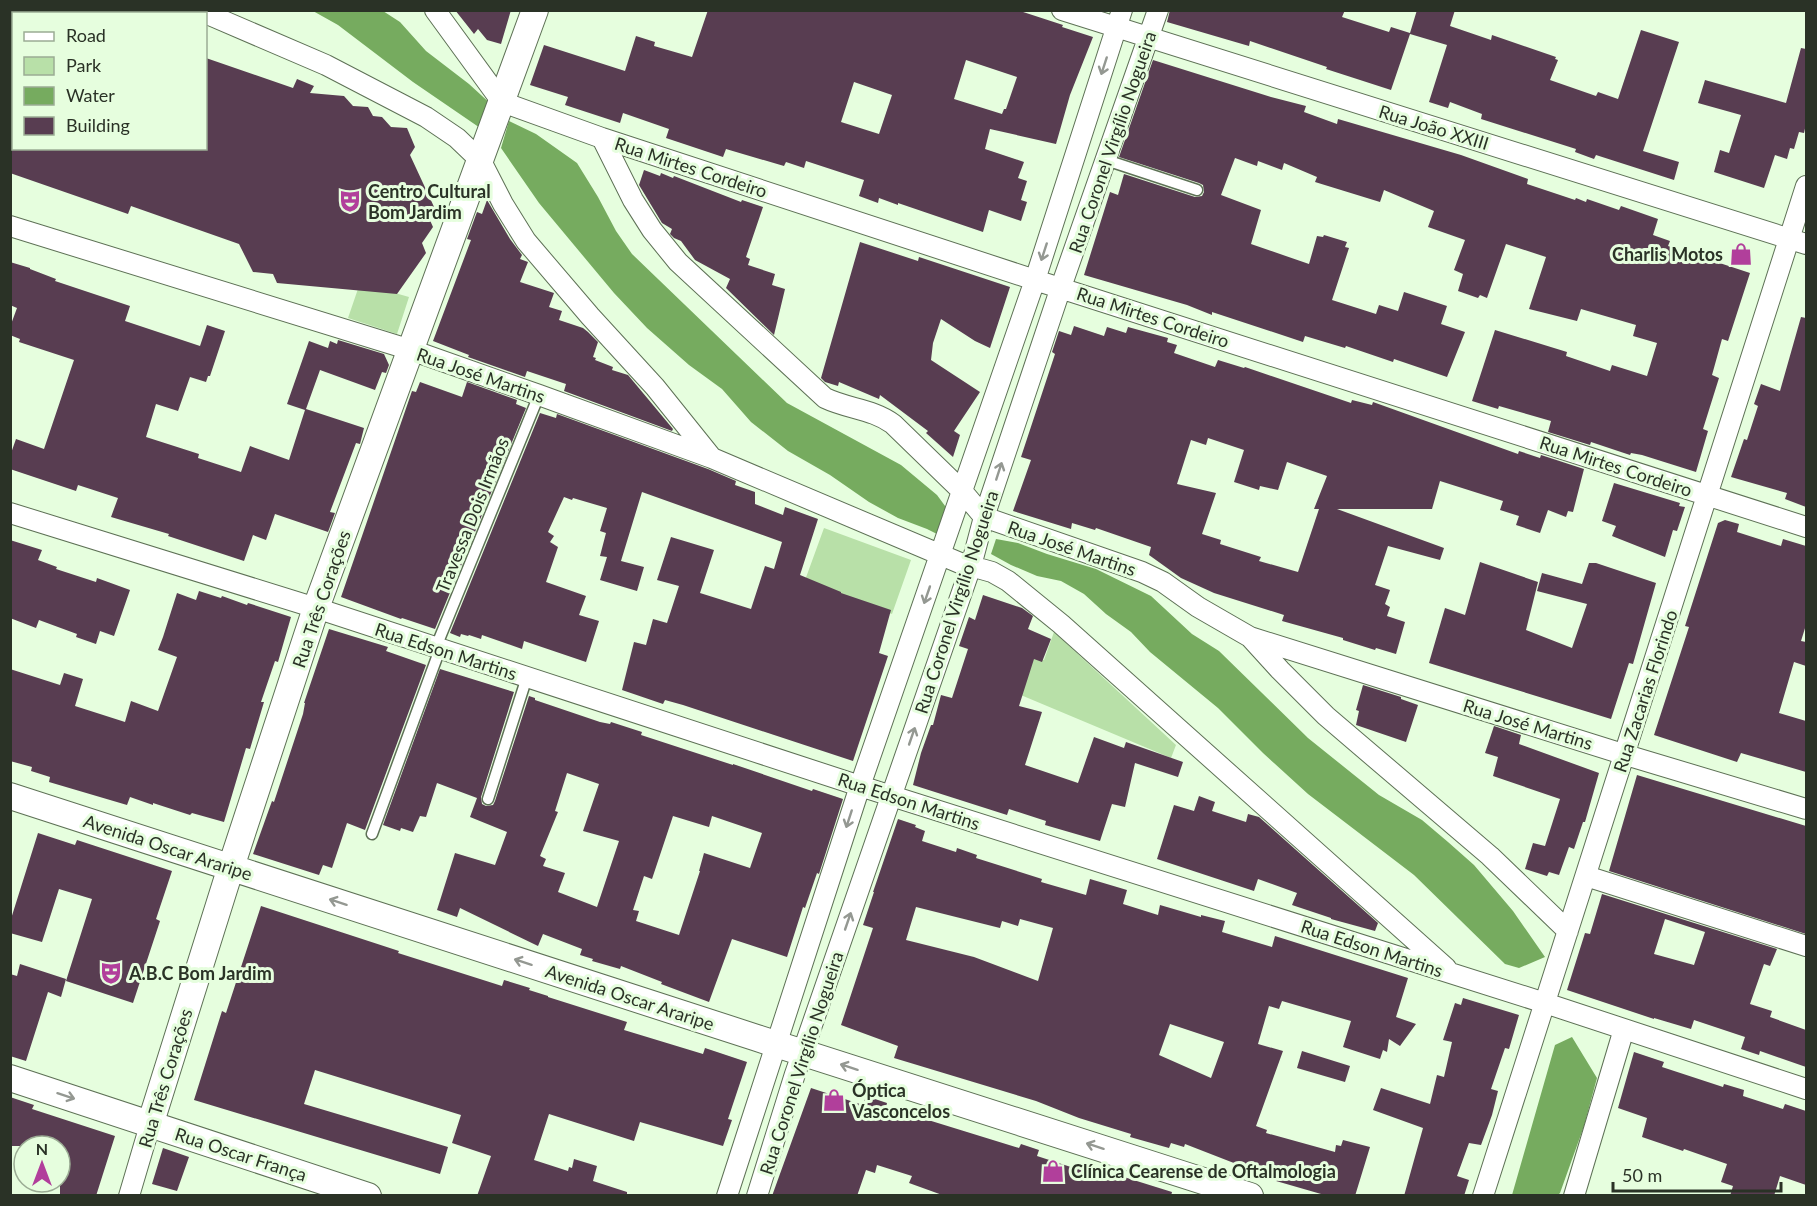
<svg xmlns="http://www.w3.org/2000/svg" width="1817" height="1206" font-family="Lato,sans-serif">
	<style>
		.green { fill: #b8e0a8 }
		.water { fill: #76ab5f }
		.building { fill: #583d51; fill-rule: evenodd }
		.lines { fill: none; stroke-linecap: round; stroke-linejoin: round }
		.service-casing { stroke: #5e7156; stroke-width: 13 }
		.minor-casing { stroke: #5e7156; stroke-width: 22 }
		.tertiary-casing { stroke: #5e7156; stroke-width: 28 }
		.service { stroke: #fff; stroke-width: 10 }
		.minor { stroke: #fff; stroke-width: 20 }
		.tertiary { stroke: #fff; stroke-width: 26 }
		.oneway { stroke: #949892 }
		.labels { text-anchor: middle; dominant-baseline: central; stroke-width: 6; stroke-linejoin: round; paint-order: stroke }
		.street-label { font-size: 18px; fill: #2a3226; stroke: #e6fede }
		.poi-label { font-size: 18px; font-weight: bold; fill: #2a3226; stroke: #e6fede; text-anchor: start }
	</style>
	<rect width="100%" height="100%" fill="#e6fede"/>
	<path class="green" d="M360,283L409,297L397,334L348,318Z
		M824,528L911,560L892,614L804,583Z
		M1054,632L1176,745L1171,758L1002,687L1017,652L1044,660Z"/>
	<path class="water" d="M313,11H383L400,22L426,51L469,84L493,106L486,132L413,82L338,25Z
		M509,121L536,134L577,163L598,197L616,231L632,254L787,403L901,465L937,495L948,510L941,536L927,529L898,518L869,502L830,475L788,451L751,422L722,389L689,365L647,328L614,293L539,203L501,148Z
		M996,539L1018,543L1047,554L1096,569L1151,596L1192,634L1219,651L1308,738L1379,795L1422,820L1448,842L1474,865L1513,911L1545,957L1519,968L1505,964L1414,875L1308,794L1263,753L1218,708L1150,652L1131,632L1106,614L1084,594L1061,581L1037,576L1011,565L991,554Z
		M1572,1037L1597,1078L1584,1126L1560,1193L1558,1195H1512L1555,1045Z"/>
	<path class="building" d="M455,10H511L501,44L487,40L478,29L474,34Z
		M708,10H1017L1063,25L1062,27L1093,37L1070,95L1056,144L990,129L985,149L1024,162L1018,178L1027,181L1021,200L1027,202L1021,221L989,210L983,232L898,203V205L879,198L878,203L859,196L864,180L806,161L804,168L786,162L784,166L726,149L723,157L666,138L669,129L623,113L620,123L565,105L568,97L530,85L544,45L625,71L636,36L655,42L654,46L692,57ZM966,60L1017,77L1006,109H1004L1002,114L954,99ZM854,82L892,95L879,134L841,122Z
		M1170,10H1345L1342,17L1389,32L1391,27L1410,33L1417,10H1455L1450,26L1491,40L1492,35L1556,57L1555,59L1558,60L1550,80L1596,96L1598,92L1618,99L1641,30L1679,42L1643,151L1679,162L1674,180L1596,155L1594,159L1575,152L1576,149L1481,119L1482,114L1450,102L1448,108L1429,102L1447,45L1410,34L1391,90L1326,69L1327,67L1250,41L1249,46L1167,22Z
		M1801,48L1806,49V124L1804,133L1799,132L1794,149L1790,148L1787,159L1775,155L1764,188L1714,172L1720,150L1729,153L1741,115L1698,103L1705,80L1786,103Z
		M206,58L293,88L297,79L314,86L310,93L344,96L353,106L368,107L373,116L382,117L391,127L407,128L415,147L410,155L435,209L429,218L433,227L422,243L426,253L397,294L277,283L273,274L253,272L239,244L131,206L128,214L10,173V148H206Z
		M1153,60L1271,97L1306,106L1304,112L1337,124L1338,119L1461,155L1528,179L1527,184L1575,200L1576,198L1586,202L1587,199L1619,210L1621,206L1658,219L1653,235L1670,241L1668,246L1750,273L1728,341L1722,339L1712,375L1719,378L1703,429L1708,431L1696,472L1642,455L1631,453L1630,455L1591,442L1590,445L1548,432L1551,421L1499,406L1498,409L1472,401L1495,330L1567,352L1566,356L1610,371L1612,365L1647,376L1657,343L1633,336L1636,325L1581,309L1577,321L1529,309L1546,257L1506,244L1487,298L1480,295L1478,298L1458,291L1463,274L1454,270L1465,240L1428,227L1434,211L1384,190L1380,202L1315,182L1317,177L1284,163L1282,170L1258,161L1257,166L1235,158L1221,195L1261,210L1251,244L1309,264L1317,236L1323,237L1324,235L1347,242L1345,247L1349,248L1332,300L1376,314L1379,305L1398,311L1404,292L1447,306L1441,324L1465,332L1447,377L1394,359L1393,362L1346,346L1345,348L1305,336L1303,342L1212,312V315L1187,305L1084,275L1110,192L1118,195L1124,174L1195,197L1202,196L1204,192L1203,185L1199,183L1119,157Z
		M644,170L660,176L661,173L673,178L674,176L741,202L742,200L763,207L746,257L750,259L748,265L775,274L772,285L785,289L774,335L726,288L730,279L695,260L681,241L674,238L670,234L672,229L662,223L639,185Z
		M487,200L510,239L522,255L520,259L528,262L520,282L554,293L549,307L562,311L559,320L583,328L588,332L598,342L593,357L596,358L595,360L613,367L612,370L628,375L673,429L672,431L564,391L566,384L527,371L525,377L468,357L469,355L433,341L471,240L467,239L477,212L482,214Z
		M860,242L918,261L919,257L1010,287L990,348L975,341L941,319L933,343L931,360L980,392L954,431L960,435L953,457L926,433L928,431L880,395L879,399L839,382L838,386L825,382L821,378Z
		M10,262L30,268V269L56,279L55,281L130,306L125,321L200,346L207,325L225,331L210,376H208L206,382L190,377L178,411L156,404L146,437L199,454L198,458L241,472L250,446L289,460L305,410L287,404L309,341L328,348L330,341L337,344L338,340L384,354L389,365L386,373L382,372L375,390L320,370L306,409L364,428L360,444L356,443L330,512L335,513L328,532L275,514L266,540L253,535L244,561L168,536L169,534L111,517L118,498L78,485L76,491L10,469V456L16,439L44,449L74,360L19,342L20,339L10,335V327L17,308L10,305Z
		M1801,317L1806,318V507L1785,499L1787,493L1731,477L1744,439L1747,440L1758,406L1754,404L1761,384L1780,391Z
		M1074,326L1104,336L1107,327L1126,333L1128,327L1168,338L1167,342L1177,345L1174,353L1215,367L1218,360L1244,368L1245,367L1351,403L1352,400L1372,405L1373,402L1518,454L1519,451L1540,458L1541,455L1584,469L1573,512L1568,511L1566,517L1548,510L1540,533L1516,525L1519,516L1500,510L1503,501L1440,481L1432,509H1337L1444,548L1440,560L1388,546L1375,585L1390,590L1385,604L1390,607L1387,616L1405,622L1396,654L1376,648L1375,650L1343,640V638L1282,621L1284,615L1214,593L1181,578L1149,555L1151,547L1096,528L1095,530L1072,523L1071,529L1013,511L1031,460L1021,457L1055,354L1052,352L1059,331L1071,335ZM1208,438L1244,450L1234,482L1259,490L1260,486L1278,490L1287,462L1327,476L1314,509H1319L1298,572L1259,561L1261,557L1220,544L1221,540L1202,534L1216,493L1177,484L1191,440L1206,445Z
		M420,382L462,397L467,382L517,400L516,404L526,408L435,629L402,618L401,619L341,597L412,391L416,392Z
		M540,413L556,418L557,414L708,469L736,481L735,485L755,492V504L783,515L785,507L818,519L800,575L841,592V593L891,610L879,653L888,656L853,761L683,705L665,700L663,704L622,690L634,642L646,645L653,619L667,623L679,586L657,580L671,537L714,550L700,593L751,609L765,566L774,569L782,542L642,492L621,561L644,567L637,591L600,580L607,557L600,556L606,533L600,531L607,508L573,498L572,500L564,497L548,532L554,536L550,542L558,547L546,582L586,596L579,615L599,621L586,662L524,641L522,649L482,635L481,639L469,635L468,636L461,634L460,637L450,633Z
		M1614,483L1680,503L1679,506L1685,507L1677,531L1673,530L1665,557L1612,536L1616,526L1602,521Z
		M1725,520L1739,524L1737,532L1781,546L1783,539L1806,546V625L1801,641L1806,642V666L1794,662L1779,713L1806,721V772L1741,753L1737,762L1654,735L1689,627L1685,626L1718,523Z
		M10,540L42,550L38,560L57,567L56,569L96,582L97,578L130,590L114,636L100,631L96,644L76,637L77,634L39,620L36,628L10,618Z
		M1480,562L1538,582L1526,630L1572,648L1587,604L1537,591L1542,573L1582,584L1589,563H1596L1656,583L1633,664L1629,663L1611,719L1429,663L1445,608L1465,615Z
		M199,591L221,598L222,596L247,605L248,603L291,617L278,662L275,661L261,702H264L250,749L246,748L224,822L192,813L190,815L153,803V805L130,797L127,805L49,782L50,777L31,771L32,767L10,761V669L60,685L64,673L83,679L75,706L125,722L131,701L158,711L177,657L158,650L163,637L177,593L196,600Z
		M983,595L1022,608L1033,616L1028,629L1051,639L1042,662L1034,659L1019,706L1042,712L1025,765L1078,783L1094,737L1124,748L1126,742L1183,762L1178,777L1135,763L1125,807L1112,804L1100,841L1045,825L1046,821L1009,809L1007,815L913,785L921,753L931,725H933L941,695L952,698L968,649L959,646L969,617L975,620Z
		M329,629L388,647L386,651L426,665L365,830L347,823L332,868L323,865L319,875L253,854L272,801L274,802L303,714L305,703H304Z
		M440,669L514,692L481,797L482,804L486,806L493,805L495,801L529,696L535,698V700L600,722L610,724L611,722L642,732L641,735L733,765V764L812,791L813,789L843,799L819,874L817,873L805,908L803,907L787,957L732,939L709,1002L661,984L662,982L621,966L620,969L592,961L593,959L580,955L582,949L543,934L538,946L460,908L457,917L437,910L455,853L495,865L507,832L470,817L477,798L437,783L426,817L420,816L413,832L401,828L400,831L383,825ZM567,773L599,784L583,831L619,841L597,907L558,892L565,873L543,866L546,859L540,856L558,812L555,811ZM673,816L709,827L712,816L762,833L750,868L704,853L699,871H700L679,935L636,921L639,911L633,910L644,876L652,879Z
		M1363,685L1401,697V699L1418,705L1406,742L1356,725L1359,711L1356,710Z
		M1494,726L1521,735L1519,744L1599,773L1585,822H1583L1574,849L1569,847L1559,875L1549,872L1547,876L1525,869L1533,843L1545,846L1560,799L1493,776L1498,757L1485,753Z
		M1637,775L1806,826V934L1609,871Z
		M1199,796L1215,802L1212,811L1246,822L1248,814L1259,817L1378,923L1375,931L1331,919V918L1292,905L1297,893L1258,879L1254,891L1157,859L1174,805L1194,811Z
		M898,819L916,825L915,827L925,831L922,841L956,852L957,848L977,855L976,858L1042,879L1041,882L1086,895L1090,879L1127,890L1123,904L1158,915L1160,905L1201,917V915L1225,921L1222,932L1272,947L1275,936L1408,978L1396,1017L1416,1024L1400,1046L1389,1039L1387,1052L1383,1050L1380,1059L1343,1047L1351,1021L1282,1001L1279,1009L1269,1006L1258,1044L1283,1051L1256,1126L1267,1130L1266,1133L1335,1152L1336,1145L1341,1146L1343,1140L1370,1147L1355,1196H1328L1262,1177L1238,1168L1239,1165L1185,1144L1184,1147L1171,1143L1169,1148L1130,1137L1131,1134L1079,1118L1036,1101L894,1058L898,1046L841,1025L873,928L863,925L874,892H873ZM916,907L1000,928L1002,921L1018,926L1020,919L1053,928L1038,981L974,957L906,940ZM1170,1024L1224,1042L1211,1078L1159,1055Z
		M38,833L75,845L77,840L172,871L156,919L160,921L133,1003L66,981L92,899L59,889L42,942L10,933V922Z
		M1602,894L1777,949L1770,966L1764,964L1750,1004L1772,1011L1770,1017L1806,1030V1067L1760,1051L1759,1055L1741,1049L1745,1037L1694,1020L1691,1029L1654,1018V1019L1567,990L1585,933L1590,934ZM1665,919L1705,932L1694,965L1654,954Z
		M261,906L399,951L398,953L502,986L504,980L530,988L529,990L548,996V997L627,1022L624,1030L703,1054L705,1048L747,1062L728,1119L732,1120L723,1146L640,1122L634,1141L549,1114L534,1160L568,1171L569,1167L572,1168L574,1159L597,1166L593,1181L627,1192V1196H477L491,1156L452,1143L461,1115L315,1070L304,1104L448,1147L440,1174L194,1100L222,1011L226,1013Z
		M20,964L66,979L61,997L48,992L26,1061L10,1056V974L17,976Z
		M1463,998L1519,1015L1509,1049L1505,1048L1491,1089L1498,1091L1492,1115L1481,1145L1469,1143L1457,1176L1469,1180L1464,1196H1404L1423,1128L1373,1110L1381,1088L1430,1104L1437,1075L1444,1077L1452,1042L1443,1040L1455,1003L1461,1005Z
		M1302,1051L1350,1066L1345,1082L1297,1068Z
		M1634,1052L1664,1062L1662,1067L1723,1087L1724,1084L1744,1090L1743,1096L1783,1109L1785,1104L1806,1111V1185L1780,1176L1774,1196H1730L1733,1186L1721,1182L1727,1164L1684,1149L1683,1151L1642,1137L1647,1118L1618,1108Z
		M811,1088L863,1105L866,1096L887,1103L886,1107L1019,1148L1021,1144L1039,1150L1037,1156L1077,1169L1079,1163L1172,1192L1171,1196H945L909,1183L912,1176L877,1165L875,1173L866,1170L857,1196H772Z
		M10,1097L34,1105L32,1109L115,1136L96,1196H60V1146H10Z
		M163,1148L189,1157L177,1191L152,1184Z"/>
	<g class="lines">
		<g class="service-casing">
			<path id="service" d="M1106,160L1197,190
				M436,647L539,395
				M488,799L527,677
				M372,834L440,649"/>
		</g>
		<g class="minor-casing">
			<path id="minor" d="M198,10L326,65L426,117L457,138L481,161L503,204L526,241L590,316L655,387L712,458
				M435,10L502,102L602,138L1035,280L1806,527
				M1062,10L1806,244
				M602,138L633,200L652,230L678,262L825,398C848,409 873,409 893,424L962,491L984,517L1142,572L1163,582L1198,607L1250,637L1280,670L1326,716L1490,856L1568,931
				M10,226L411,350L539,395L712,458L960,563L992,572L1008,581L1061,624L1446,968
				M10,513L316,608L860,786L1545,1003L1806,1089
				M1250,637L1626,755L1806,809
				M1586,876L1806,946
				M129,1196L150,1125
				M727,1196L860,786L1035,280L1122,10
				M757,1196L795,1074L971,566L984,517L1061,287L1158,10
				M1483,1196L1806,186
				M1574,1196L1624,1029"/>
		</g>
		<g class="tertiary-casing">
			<path id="tertiary" d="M10,796L757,1038L1250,1196
				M10,1078L368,1196
				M150,1125L231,867L316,608L535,10"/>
		</g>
		<use href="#service" class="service"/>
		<use href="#minor" class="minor"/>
		<use href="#tertiary" class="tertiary"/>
	</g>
	<defs><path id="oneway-shaft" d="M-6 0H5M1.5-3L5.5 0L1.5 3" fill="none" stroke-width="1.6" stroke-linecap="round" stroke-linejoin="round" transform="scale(1.5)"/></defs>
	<g class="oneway">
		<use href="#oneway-shaft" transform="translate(1104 66) rotate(108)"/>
		<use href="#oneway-shaft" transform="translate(1044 252) rotate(108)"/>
		<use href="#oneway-shaft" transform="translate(999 471) rotate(-72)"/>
		<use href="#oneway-shaft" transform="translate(927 595) rotate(109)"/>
		<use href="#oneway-shaft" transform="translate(912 736) rotate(-71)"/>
		<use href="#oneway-shaft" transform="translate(849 819) rotate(108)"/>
		<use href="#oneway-shaft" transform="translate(338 902) rotate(-162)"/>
		<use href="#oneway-shaft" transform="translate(848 921) rotate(-71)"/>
		<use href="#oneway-shaft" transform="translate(523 962) rotate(-162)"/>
		<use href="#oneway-shaft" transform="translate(849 1067) rotate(-162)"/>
		<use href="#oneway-shaft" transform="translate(66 1096) rotate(18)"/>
		<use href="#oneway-shaft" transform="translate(1095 1146) rotate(-162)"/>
	</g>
	<defs>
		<g id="theatre-bare" transform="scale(1.8)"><path d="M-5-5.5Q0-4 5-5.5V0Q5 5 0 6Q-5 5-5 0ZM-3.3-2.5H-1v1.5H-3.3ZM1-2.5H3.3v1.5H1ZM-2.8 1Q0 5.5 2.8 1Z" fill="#b13f9b" stroke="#e6fede" stroke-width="2.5" paint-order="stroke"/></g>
		<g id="shop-bare" transform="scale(1.8)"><path d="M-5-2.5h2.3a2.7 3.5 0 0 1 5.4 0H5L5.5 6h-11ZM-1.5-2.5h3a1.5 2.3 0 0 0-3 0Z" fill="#b13f9b" stroke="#e6fede" stroke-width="2.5" paint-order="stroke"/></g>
	</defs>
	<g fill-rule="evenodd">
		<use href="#theatre-bare" x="350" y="201"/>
		<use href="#shop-bare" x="1741" y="254"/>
		<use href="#theatre-bare" x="111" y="973"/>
		<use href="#shop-bare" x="834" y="1100"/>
		<use href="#shop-bare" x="1053" y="1171"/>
	</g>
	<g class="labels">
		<g class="street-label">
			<text transform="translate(1434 127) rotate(17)">Rua João XXIII</text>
			<text transform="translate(1112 142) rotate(-71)">Rua Coronel Virgílio Nogueira</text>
			<text transform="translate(691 167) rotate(18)">Rua Mirtes Cordeiro</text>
			<text transform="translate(1153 317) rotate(18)">Rua Mirtes Cordeiro</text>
			<text transform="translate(481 375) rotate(19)">Rua José Martins</text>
			<text transform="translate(1616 466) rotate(18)">Rua Mirtes Cordeiro</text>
			<text transform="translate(472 515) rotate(-68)">Travessa Dois Irmãos</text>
			<text transform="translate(1072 548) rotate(19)">Rua José Martins</text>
			<text transform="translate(321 599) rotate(-71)">Rua Três Corações</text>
			<text transform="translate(956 602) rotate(-72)">Rua Coronel Virgílio Nogueira</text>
			<text transform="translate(446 651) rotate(18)">Rua Edson Martins</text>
			<text transform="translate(1645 691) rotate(-72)">Rua Zacarias Florindo</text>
			<text transform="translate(1528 724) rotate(17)">Rua José Martins</text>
			<text transform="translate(909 801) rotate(18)">Rua Edson Martins</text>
			<text transform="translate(168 847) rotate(18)">Avenida Oscar Araripe</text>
			<text transform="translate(1372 948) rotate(18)">Rua Edson Martins</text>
			<text transform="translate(630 997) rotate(18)">Avenida Oscar Araripe</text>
			<text transform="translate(801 1063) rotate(-72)">Rua Coronel Virgílio Nogueira</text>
			<text transform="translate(165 1078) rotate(-73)">Rua Três Corações</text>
			<text transform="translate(241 1154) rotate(18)">Rua Oscar França</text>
		</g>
		<g class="poi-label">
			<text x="368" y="191">Centro Cultural<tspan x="368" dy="21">Bom Jardim</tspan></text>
			<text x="1723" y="254" text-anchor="end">Charlis Motos</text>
			<text x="129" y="973">A.B.C Bom Jardim</text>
			<text x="852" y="1090">Óptica<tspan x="852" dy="21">Vasconcelos</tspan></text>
			<text x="1071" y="1171">Clínica Cearense de Oftalmologia</text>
		</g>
	</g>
	<rect width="1817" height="1206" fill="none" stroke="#2a3226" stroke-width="24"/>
	<rect x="12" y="12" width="195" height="138" fill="#e6fede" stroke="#9bac94" stroke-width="1.5"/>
	<rect x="24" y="32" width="30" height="9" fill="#ffffff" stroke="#9bac94" stroke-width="1.5"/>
	<text x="66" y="42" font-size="18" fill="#2a3226">Road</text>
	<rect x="24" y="57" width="30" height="18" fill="#b8e0a8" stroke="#9bac94" stroke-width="1.5"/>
	<text x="66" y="72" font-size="18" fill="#2a3226">Park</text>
	<rect x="24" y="87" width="30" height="18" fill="#76ab5f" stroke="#9bac94" stroke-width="1.5"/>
	<text x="66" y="102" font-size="18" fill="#2a3226">Water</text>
	<rect x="24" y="117" width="30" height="18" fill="#583d51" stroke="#9bac94" stroke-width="1.5"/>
	<text x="66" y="132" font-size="18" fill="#2a3226">Building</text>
	<g transform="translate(42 1164)"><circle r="28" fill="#e6fede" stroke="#9bac94" stroke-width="1.5"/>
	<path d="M0-4.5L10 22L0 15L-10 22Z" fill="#b13f9b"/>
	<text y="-9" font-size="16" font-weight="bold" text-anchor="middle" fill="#2a3226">N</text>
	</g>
	<path d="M1613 1182v9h168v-9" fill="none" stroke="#2a3226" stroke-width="3"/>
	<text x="1622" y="1182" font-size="18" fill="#2a3226" stroke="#e6fede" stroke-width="4.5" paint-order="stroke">50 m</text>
</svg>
